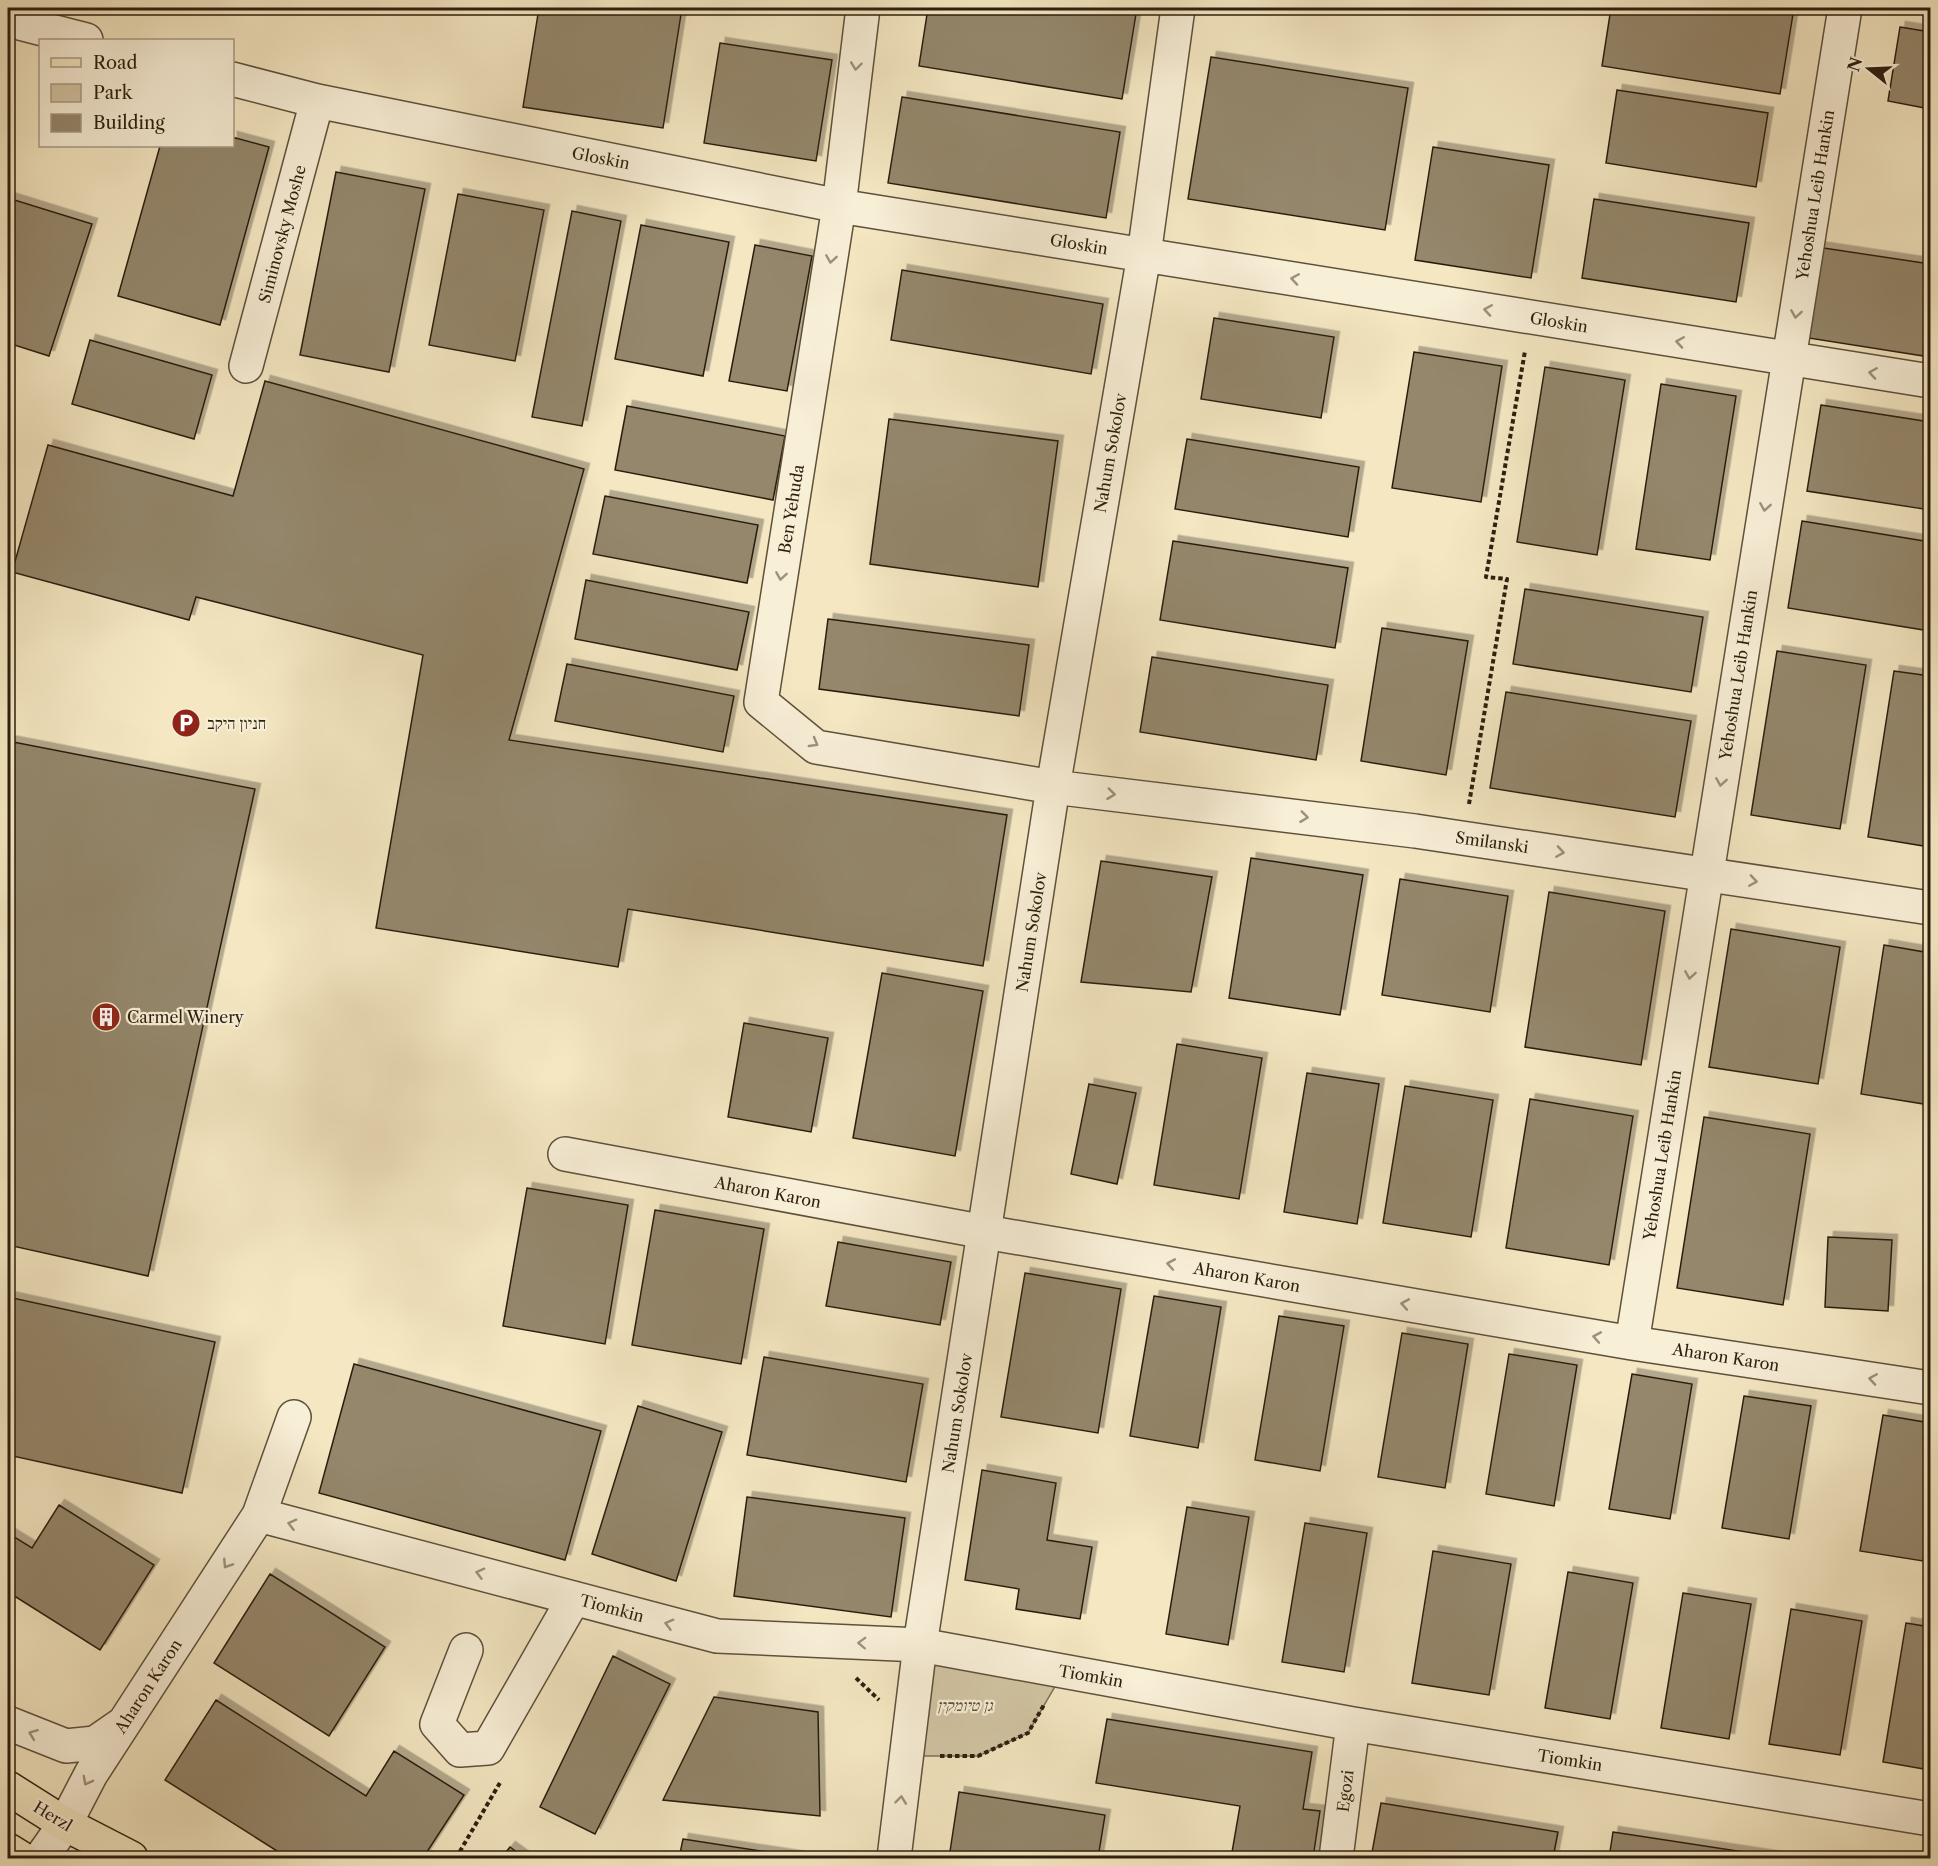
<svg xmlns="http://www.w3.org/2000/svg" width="1938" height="1866" font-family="'Libre Caslon Text','Frank Ruhl Libre',serif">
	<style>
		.green { fill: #d2c5a4; stroke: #7f725a; stroke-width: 1.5 }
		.building { fill: #94876c; stroke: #2c1f0f; stroke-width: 1.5; filter: url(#shadow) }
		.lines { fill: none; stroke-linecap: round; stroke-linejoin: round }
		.minor-casing { stroke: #5e513c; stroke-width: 36 }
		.major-casing { stroke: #2c1f0f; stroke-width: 36 }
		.path { stroke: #2c1f0f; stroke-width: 4; stroke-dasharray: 4.5 3; stroke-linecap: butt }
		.minor { stroke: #f8efd7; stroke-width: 33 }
		.major { stroke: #f4e7c2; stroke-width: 33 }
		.oneway { stroke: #9c917d }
		.labels { text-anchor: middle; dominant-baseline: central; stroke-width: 4.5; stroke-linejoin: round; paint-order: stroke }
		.street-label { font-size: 16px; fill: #2c1f0f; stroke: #f8efd7 }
		.poi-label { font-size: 16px; fill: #2c1f0f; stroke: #f8efd7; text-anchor: start }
		.park-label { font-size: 16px; font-style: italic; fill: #5e513c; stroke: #f8efd7 }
	</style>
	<defs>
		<filter id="shadow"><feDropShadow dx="5.5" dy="-5.5" stdDeviation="0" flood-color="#0004"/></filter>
	</defs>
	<rect width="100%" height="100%" fill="#f4e7c2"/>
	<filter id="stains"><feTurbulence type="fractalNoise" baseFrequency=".00333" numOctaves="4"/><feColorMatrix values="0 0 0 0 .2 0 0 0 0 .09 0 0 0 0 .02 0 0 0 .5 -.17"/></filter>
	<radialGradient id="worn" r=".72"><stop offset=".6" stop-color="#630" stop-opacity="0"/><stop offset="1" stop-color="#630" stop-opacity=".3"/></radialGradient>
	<path class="green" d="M920,1645L1064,1671L1028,1733L978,1756H907Z"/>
	<path class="building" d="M71,8H88L87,12Z
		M539,8H682L663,128L523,107Z
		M800,8H831L830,13Z
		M928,8H1093L1136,14L1122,99L919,66Z
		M1611,8H1753L1793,14L1780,94L1602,66Z
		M1900,27L1930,32V109L1888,101Z
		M720,43L832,60L816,161L704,143Z
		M1211,57L1408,88L1385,230L1188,199Z
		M1617,90L1768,113L1756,187L1606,163Z
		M902,97L1120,132L1106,218L888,183Z
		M232,137L269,147L220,325L118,296L160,146H232Z
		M1433,147L1549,165L1531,278L1415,260Z
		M336,172L425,189L389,372L300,355Z
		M458,194L544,210L515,361L429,345Z
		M8,198L92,224L49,356L8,343Z
		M1594,199L1749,223L1736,302L1582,278Z
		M572,211L621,221L582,426L532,417Z
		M641,225L729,242L703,376L615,359Z
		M755,245L812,256L787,391L729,381Z
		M1817,247L1930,264V357L1802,337Z
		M902,270L1103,304L1091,374L891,340Z
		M1214,318L1334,337L1321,418L1201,399Z
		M90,340L212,375L194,439L72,404Z
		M1414,352L1502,366L1481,502L1392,488Z
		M1545,367L1625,380L1597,555L1517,542Z
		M265,381L584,469L509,740L1007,815L983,966L628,909L618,967L376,928L423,655L196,597L189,620L12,572L48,445L233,496Z
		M1661,384L1736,396L1710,560L1636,549Z
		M1821,405L1930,422V510L1807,491Z
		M627,406L785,436L773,500L615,470Z
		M889,419L1058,441L1038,587L870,564Z
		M1187,439L1359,467L1348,537L1175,509Z
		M605,496L758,525L747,583L593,554Z
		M1802,521L1930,542V631L1788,608Z
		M1173,541L1348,568L1335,648L1160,620Z
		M586,580L749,612L737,670L575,639Z
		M1525,589L1703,617L1691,692L1513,664Z
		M828,619L1029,645L1019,716L819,689Z
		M1382,628L1468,641L1446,775L1361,761Z
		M1777,651L1866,665L1840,829L1751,815Z
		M1152,657L1328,685L1316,760L1140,732Z
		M567,664L734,696L723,752L555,721Z
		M1894,671L1930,676V847L1868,837Z
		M1506,692L1691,721L1675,817L1490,788Z
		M8,741L255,789L148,1276L8,1245Z
		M1251,858L1363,875L1340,1015L1229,998Z
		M1101,861L1212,877L1191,992L1081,982Z
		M1400,879L1508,896L1490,1012L1382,995Z
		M1549,892L1665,911L1641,1065L1525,1047Z
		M1731,929L1840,947L1818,1084L1709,1067Z
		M1884,945L1930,953V1105L1861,1094Z
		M882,973L983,991L955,1156L853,1138Z
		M744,1023L828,1038L811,1132L728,1117Z
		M1177,1044L1262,1058L1239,1199L1154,1185Z
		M1307,1073L1379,1084L1357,1224L1284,1212Z
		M1089,1084L1136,1093L1117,1184L1071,1174Z
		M1405,1086L1493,1100L1471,1237L1383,1223Z
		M1530,1099L1633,1116L1609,1265L1506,1248Z
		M1704,1117L1810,1134L1783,1305L1677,1288Z
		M527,1188L628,1205L605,1344L503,1326Z
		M655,1210L764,1229L741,1364L632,1345Z
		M1828,1237L1892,1240L1888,1311L1825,1307Z
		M838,1242L951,1262L940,1325L826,1306Z
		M1025,1273L1121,1289L1098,1433L1001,1417Z
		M1154,1296L1221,1307L1198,1448L1130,1436Z
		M8,1297L215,1342L182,1493L8,1455Z
		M1279,1316L1344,1326L1320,1471L1255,1460Z
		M1402,1333L1468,1344L1445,1488L1378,1477Z
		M1509,1354L1577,1365L1554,1506L1486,1494Z
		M764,1357L923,1384L906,1482L747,1455Z
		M354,1364L601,1431L565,1560L319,1493Z
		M1632,1374L1692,1384L1670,1519L1609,1509Z
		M1744,1396L1811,1406L1789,1539L1722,1528Z
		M638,1406L722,1432L676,1581L592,1554Z
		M1883,1415L1930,1423V1514L1923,1561L1860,1551Z
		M982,1470L1056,1483L1047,1540L1092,1547L1080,1619L1016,1609L1019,1589L965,1580Z
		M747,1497L905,1518L891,1617L734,1596Z
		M59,1505L154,1565L100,1650L8,1592V1533L32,1548Z
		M1187,1507L1249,1517L1228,1645L1166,1634Z
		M1305,1523L1367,1533L1344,1672L1282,1662Z
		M1433,1551L1511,1564L1489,1695L1412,1683Z
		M1568,1572L1633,1583L1610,1719L1545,1708Z
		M270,1574L385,1647L329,1736L214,1663Z
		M1683,1593L1751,1604L1729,1739L1661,1728Z
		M1791,1609L1862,1621L1840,1755L1769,1744Z
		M1906,1623L1930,1627V1770L1883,1762Z
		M613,1656L670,1684L595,1834L540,1807Z
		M714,1697L818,1712L820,1816L663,1800Z
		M216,1700L366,1796L394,1751L464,1795L423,1858H288L165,1780Z
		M1107,1719L1312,1752L1303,1809L1320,1811L1313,1858H1231L1240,1806L1096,1783Z
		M959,1792L1105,1815L1098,1858H949Z
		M1381,1803L1558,1832L1553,1858H1371Z
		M1613,1832L1784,1858H1609Z
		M683,1839L807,1858H679Z
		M510,1847L525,1858H501Z"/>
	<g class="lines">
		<g class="minor-casing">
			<path id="minor" d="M863,8L839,206L761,702L816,747L1053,787L1415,831L1930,908
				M8,20L86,40
				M232,79L317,101L839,206L1930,381
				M246,366L317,101
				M565,1154L985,1232L1632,1343L1930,1388
				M1632,1343L1845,8
				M259,1515L717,1636L920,1645L1353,1724L1930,1819
				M466,1650L437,1724L460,1750L488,1748L574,1598
				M8,1723L66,1746L95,1743L121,1725
				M41,1858L65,1824L91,1774L259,1515L294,1417
				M894,1858L920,1645L1053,787L1144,255L1178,8
				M1336,1858L1353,1724"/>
		</g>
		<g class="major-casing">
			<path id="major" d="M8,1788L65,1824L131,1858
				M8,1850L21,1858"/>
		</g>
		<path class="path" d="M1469,804L1507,579L1486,577L1525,351
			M856,1678L879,1700
			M940,1756H978L1028,1733L1045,1703
			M456,1858L501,1781"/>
		<use href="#minor" class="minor"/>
		<use href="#major" class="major"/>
	</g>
	<defs><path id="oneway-chevron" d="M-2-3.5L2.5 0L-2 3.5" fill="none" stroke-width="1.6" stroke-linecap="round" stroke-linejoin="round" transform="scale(1.5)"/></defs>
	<g class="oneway">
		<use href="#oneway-chevron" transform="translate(856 66) rotate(97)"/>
		<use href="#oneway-chevron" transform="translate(831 259) rotate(99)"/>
		<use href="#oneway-chevron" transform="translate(1295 279) rotate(-171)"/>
		<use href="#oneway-chevron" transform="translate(1488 310) rotate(-171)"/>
		<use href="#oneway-chevron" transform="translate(1796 314) rotate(99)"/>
		<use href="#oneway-chevron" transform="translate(1680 342) rotate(-171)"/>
		<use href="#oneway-chevron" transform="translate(1873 373) rotate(-171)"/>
		<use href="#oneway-chevron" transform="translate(1765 507) rotate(99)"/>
		<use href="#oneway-chevron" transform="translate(781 576) rotate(99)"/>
		<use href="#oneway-chevron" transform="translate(814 743) rotate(30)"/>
		<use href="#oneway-chevron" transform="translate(1721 782) rotate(99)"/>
		<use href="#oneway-chevron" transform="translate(1111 794) rotate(7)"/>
		<use href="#oneway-chevron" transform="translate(1304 817) rotate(7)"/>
		<use href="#oneway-chevron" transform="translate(1560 852) rotate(9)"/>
		<use href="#oneway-chevron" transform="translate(1753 881) rotate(9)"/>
		<use href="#oneway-chevron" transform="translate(1690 975) rotate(99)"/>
		<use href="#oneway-chevron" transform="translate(1171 1264) rotate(-170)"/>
		<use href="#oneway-chevron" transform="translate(1405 1304) rotate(-170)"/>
		<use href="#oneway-chevron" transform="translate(1597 1337) rotate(-170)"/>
		<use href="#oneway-chevron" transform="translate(1873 1379) rotate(-171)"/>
		<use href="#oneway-chevron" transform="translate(292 1524) rotate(-165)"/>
		<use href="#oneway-chevron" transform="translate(227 1564) rotate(123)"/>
		<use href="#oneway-chevron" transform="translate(480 1573) rotate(-165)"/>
		<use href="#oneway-chevron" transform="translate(669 1624) rotate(-165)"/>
		<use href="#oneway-chevron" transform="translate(862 1643) rotate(-178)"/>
		<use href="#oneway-chevron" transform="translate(33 1734) rotate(-159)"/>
		<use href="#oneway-chevron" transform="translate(87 1781) rotate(118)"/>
		<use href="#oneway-chevron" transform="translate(901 1800) rotate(-83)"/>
	</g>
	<defs>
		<g id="parking-disc" transform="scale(1.5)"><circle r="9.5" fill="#8f2418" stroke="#f8efd7"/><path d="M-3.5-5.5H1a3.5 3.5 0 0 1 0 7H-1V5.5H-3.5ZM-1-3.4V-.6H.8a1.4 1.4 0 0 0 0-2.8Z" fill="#fff"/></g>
		<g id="building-disc" transform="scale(1.5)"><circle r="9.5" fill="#8f2418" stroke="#f8efd7"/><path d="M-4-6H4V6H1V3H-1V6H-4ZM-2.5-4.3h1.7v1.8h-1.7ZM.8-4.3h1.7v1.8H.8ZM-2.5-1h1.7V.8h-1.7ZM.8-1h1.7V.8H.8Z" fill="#fff"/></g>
	</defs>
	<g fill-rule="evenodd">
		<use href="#parking-disc" x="186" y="723"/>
		<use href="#building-disc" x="106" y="1017"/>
	</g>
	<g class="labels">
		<g class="street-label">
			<text transform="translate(601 158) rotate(11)">Gloskin</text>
			<text transform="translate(1815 195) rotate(-81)">Yehoshua Leib Hankin</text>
			<text transform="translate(282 234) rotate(-75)">Siminovsky Moshe</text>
			<text transform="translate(1079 244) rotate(9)">Gloskin</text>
			<text transform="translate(1559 322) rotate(9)">Gloskin</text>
			<text transform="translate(1110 453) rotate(-80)">Nahum Sokolov</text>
			<text transform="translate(791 509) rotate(-81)">Ben Yehuda</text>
			<text transform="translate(1738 675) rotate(-81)">Yehoshua Leib Hankin</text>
			<text transform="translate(1492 842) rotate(8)">Smilanski</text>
			<text transform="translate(1031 932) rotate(-81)">Nahum Sokolov</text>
			<text transform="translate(1662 1155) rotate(-81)">Yehoshua Leib Hankin</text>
			<text transform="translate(768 1192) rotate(11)">Aharon Karon</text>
			<text transform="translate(1247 1277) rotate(10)">Aharon Karon</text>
			<text transform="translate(1726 1357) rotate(9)">Aharon Karon</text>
			<text transform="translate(957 1413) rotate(-81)">Nahum Sokolov</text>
			<text transform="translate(612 1608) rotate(15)">Tiomkin</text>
			<text transform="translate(1091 1676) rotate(10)">Tiomkin</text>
			<text transform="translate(148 1686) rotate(-57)">Aharon Karon</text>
			<text transform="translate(1570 1760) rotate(9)">Tiomkin</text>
			<text transform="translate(1345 1791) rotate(-83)">Egozi</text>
			<text transform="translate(53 1816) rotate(31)">Herzl</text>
		</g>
		<g class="poi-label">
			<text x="207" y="723">חניון היקב</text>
			<text x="127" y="1017">Carmel Winery</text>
		</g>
		<g class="park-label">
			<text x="965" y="1705">גן טיומקין</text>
		</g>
	</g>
	<rect width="1938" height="1866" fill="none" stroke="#f4e7c2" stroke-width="30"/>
	<rect x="9" y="9" width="1920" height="1848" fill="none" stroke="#2c1f0f" stroke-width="3"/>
	<rect x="15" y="15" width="1908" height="1836" fill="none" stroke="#2c1f0f" stroke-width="1.5"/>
	<rect x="39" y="39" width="195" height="108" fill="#f8efd7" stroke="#a69c87" stroke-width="1.5"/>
	<rect x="51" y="58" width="30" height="9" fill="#f4e7c2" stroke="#a69c87" stroke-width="1.5"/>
	<text x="93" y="69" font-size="18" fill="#2c1f0f">Road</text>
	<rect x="51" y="84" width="30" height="18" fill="#d2c5a4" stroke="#a69c87" stroke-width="1.5"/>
	<text x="93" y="99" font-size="18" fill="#2c1f0f">Park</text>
	<rect x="51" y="114" width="30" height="18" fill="#94876c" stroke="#a69c87" stroke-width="1.5"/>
	<text x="93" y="129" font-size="18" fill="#2c1f0f">Building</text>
	<g transform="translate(1869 69) rotate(288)" stroke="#f8efd7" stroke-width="4.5" paint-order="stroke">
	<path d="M0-4.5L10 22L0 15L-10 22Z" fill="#2c1f0f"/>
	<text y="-9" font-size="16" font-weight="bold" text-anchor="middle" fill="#2c1f0f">N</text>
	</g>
	<rect width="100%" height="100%" filter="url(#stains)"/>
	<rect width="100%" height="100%" fill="url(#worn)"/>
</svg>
